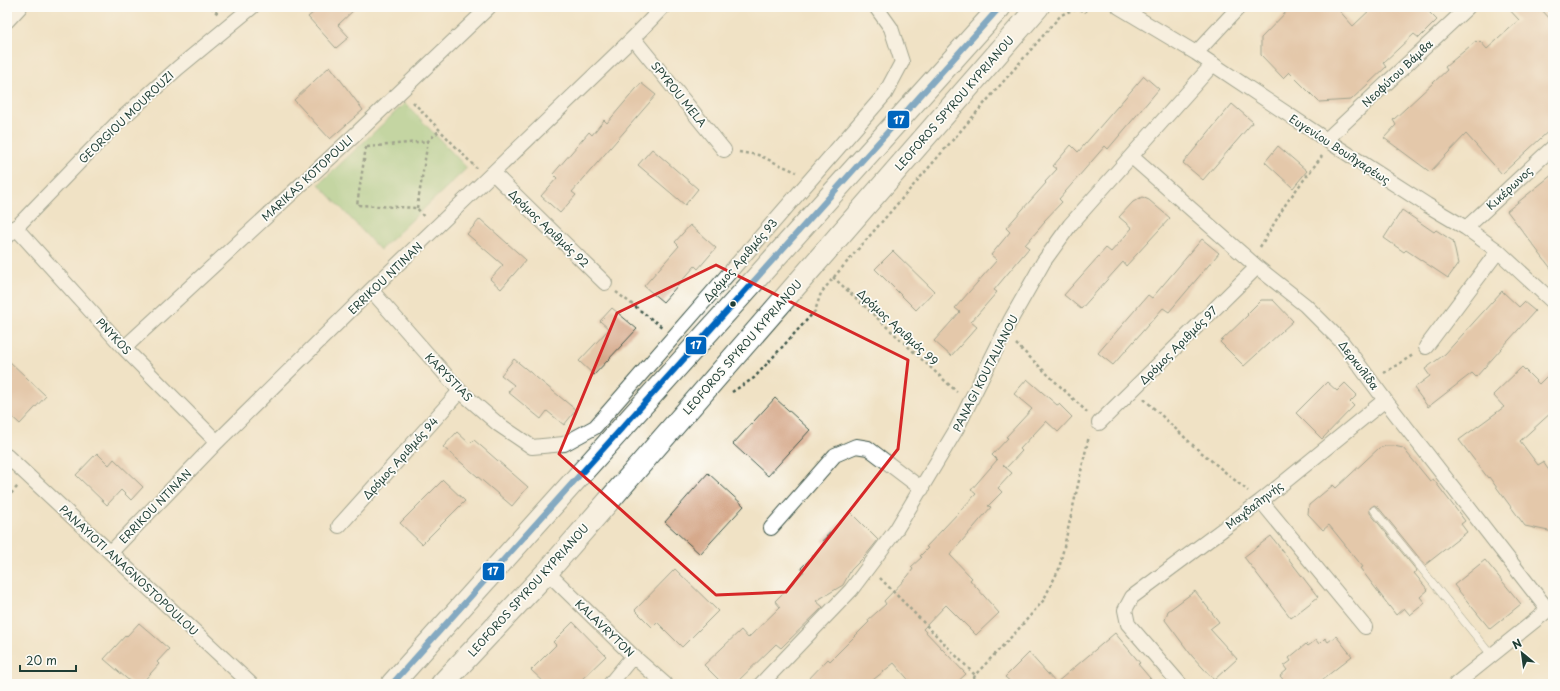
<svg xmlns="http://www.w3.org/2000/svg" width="1560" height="691" font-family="'Playpen Sans',sans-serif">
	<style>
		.green { fill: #8ec679; stroke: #568256 }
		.building { fill: #d6a98b }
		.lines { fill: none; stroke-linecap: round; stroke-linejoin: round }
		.service-casing { stroke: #3e564a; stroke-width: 8 }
		.minor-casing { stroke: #3e564a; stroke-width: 16 }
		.primary-casing { stroke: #3e564a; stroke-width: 24 }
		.path { stroke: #3e564a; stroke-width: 2.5; stroke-dasharray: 3 3; stroke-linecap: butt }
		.service { stroke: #fff; stroke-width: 7 }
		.minor { stroke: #fff; stroke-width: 14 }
		.primary { stroke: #fff; stroke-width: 22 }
		.bus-1-casing { stroke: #fdfcf7; stroke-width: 9 }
		.bus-1 { stroke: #0065bd; stroke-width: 6 }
		.marked { fill: none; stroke: #d62828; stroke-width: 3; stroke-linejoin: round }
		.bus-dot { fill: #1f3d34; stroke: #fdfcf7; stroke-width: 1.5 }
		.labels { text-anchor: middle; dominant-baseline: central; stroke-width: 3.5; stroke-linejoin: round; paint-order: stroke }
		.street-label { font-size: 11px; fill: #1f3d34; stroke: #fdfcf7 }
		.line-badge { stroke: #fdfcf7; stroke-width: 1.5 }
		.badge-label { font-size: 11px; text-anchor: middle; font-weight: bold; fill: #fff }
	</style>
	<rect width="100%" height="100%" fill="#fdfcf7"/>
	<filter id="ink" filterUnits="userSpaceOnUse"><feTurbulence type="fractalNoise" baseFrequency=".025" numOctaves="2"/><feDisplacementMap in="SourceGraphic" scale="8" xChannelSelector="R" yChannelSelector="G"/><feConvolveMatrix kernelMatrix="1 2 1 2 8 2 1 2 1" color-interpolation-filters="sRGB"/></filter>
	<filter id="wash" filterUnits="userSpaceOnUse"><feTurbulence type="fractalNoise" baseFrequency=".012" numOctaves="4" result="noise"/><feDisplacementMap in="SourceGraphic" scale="16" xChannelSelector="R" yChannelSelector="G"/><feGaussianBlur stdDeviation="0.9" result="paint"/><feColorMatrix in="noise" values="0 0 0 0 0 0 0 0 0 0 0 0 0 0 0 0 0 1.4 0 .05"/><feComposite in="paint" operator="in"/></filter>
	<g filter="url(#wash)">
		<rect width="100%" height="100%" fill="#f0e2c5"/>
		<path class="green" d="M405,103L467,168L380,250L319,184Z"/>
		<g id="blocks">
			<path class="building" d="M320,7H357L338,25L349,37L336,48L308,17Z
				M1291,7H1336L1353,26L1373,7H1424L1437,20L1419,38L1414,34L1383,63L1386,67L1351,100L1319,102L1289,72L1283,78L1261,55V38Z
				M1507,7H1539L1553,22V127L1502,174L1466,134L1430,172L1384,138L1396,125L1393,120L1447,70L1445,67L1476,41L1478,43L1480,41L1487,49L1519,20Z
				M330,66L363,110L330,139L294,100Z
				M1144,76L1159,89L1108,149L1105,146L1059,199L1062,202L1044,221L1045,222L1025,245L1029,248L994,290L997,292L971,322L977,327L951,356L934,341L960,312L955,308L997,260L991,255L1010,232L1006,228L1046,183L1045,182L1057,169L1053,166L1071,145L1078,152Z
				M641,83L656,95L572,192L576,195L560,213L541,196L557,178L553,174L589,132L592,135L604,120L607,123Z
				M1232,104L1253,122L1203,180L1183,163Z
				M1278,146L1307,171L1293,188L1265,162Z
				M652,149L698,189L685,205L638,165Z
				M1553,174V271L1507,211Z
				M1142,197L1149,200L1170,218L1126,266L1123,262L1081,309L1064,295L1106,248L1111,252L1132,228L1119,217L1133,202Z
				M1402,210L1434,232L1436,230L1453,241L1458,264L1448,278L1406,250L1404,252L1384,238Z
				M480,219L526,260L501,289L490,279L503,265L467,234Z
				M690,225L716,248L698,269L695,266L663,302L644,286L679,246L675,242Z
				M1202,239L1219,253L1169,312L1163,308L1113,365L1098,353L1148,295L1152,298Z
				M893,251L934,291L916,310L875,269Z
				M1502,291L1519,307L1524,302L1535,311L1476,377L1472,373L1428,407L1414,388L1430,376L1425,369L1445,354Z
				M1261,300H1273L1293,321L1244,366L1220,342L1248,315L1247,314Z
				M612,308L637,329L594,375L579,361L609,329L600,321Z
				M7,359L46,396L20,424L7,412Z
				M514,359L576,410L564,425L547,411L541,419L508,392L514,385L501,375Z
				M1522,367L1539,384L1553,370V411L1520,441L1538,465L1543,462L1553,476V532L1525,526L1489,477L1488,478L1459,440L1504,407L1493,395Z
				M1027,379L1057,405L1059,404L1072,417L1058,432L1046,421L1020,449L1022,451L1006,468L1003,465L1012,473L998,488L1002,492L988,506L991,507L950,555L972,578L970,580L999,613L976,635L946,605L923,629L966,674L955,684H912L894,663L868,684H804L828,659L830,661L869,622L868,620L886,604L884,601L908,576L913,569L911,567L922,557L920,556L928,548L926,547L976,494L971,490L997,460L992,455L1008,438L1006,437L1032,409L1014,394Z
				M1327,382L1337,391L1345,383L1357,395L1350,402L1354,406L1322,439L1296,413Z
				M775,398L810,430L768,476L733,444Z
				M457,432L470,444L474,440L528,487L512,506L443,447Z
				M1386,446H1394L1403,448L1430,481L1433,479L1465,521L1461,524L1467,532L1425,565L1378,507L1374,505L1370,508V513L1417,571L1414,573L1428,590L1420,597L1425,603L1410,615L1404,608L1396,615L1360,568L1363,567L1329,525L1323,530L1308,514L1309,505L1333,485L1336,488L1379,448Z
				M97,453L109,465L114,459L143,487L131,500L121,490L107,505L76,475Z
				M708,473L744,506L700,554L665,522Z
				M443,480L465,501L422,544L400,523Z
				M850,512L878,540L866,555L851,570L843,585L816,601L823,607L781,648L776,644L735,684H723L704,665L741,630L748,638L780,607L775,601L804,572L801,568L825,544L822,541Z
				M1271,536L1318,597L1291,618L1244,557Z
				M1485,560L1521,604L1490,629L1454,585Z
				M675,569L718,611L682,647L657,622L652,627L635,610Z
				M1195,591L1219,622L1210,629L1237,659L1214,680L1192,656L1165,620L1168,611Z
				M573,622L606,656L577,684H546L531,670L556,645L553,642Z
				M139,623L169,649L157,662L159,664L141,684H133L104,659L126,635L127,636Z
				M1115,633L1140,663L1138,664L1155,684H1013L1005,677L1029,653L1056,683Z
				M1336,636L1352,656L1317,684H1287L1280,676L1287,670L1284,666L1291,661L1289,658L1306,644L1308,646L1316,640L1319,644L1325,638L1328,642Z"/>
		</g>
	</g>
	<g filter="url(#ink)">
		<use href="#blocks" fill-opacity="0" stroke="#3e564a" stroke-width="1"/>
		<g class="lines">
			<g class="service-casing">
				<path id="service" d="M1374,510L1492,656"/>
			</g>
			<g class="minor-casing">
				<path id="minor" d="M1119,7L1196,53L1331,143L1427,205L1466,228L1498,251L1553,302
					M7,21L20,7
					M633,38L724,150
					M1196,53L1239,7
					M1326,140L1468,7
					M1132,157L1257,267L1305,305L1342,342L1385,400L1548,610
					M494,174L605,283
					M15,227L124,348L217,442
					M1466,228L1553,147
					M7,237L118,122L178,68L252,7
					M371,290L460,391L498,424L532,447L564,444L595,427L885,94L902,62L891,28L876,7
					M1426,347L1498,251
					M124,348L356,134L489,7
					M1099,423L1257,267
					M7,456L251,684
					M1261,501L1365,627
					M339,526L460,391
					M771,528L835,455L856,446L868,448L922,489
					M111,552L217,442L371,290L633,38L663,7
					M547,572L633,656L665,684
					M610,684L633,656
					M761,684L851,590L896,530L956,430L1010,321L1044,261L1070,225L1213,64
					M1180,684L1128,624L1125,610L1132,597L1261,501L1385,400
					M1456,684L1553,606"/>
			</g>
			<g class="primary-casing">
				<path id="primary" d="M392,684L1000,7
					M442,684L547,572L1038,7"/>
			</g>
			<path class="path" d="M211,7L218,14
				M413,102L476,168
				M366,147L357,205L417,208L424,217
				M367,147L428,141L440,130
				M739,152L758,155L796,172
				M417,208L428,141
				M1260,247L1287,202L1322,156
				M833,277L957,392
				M616,292L662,327
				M1016,344L1088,413
				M1384,373L1413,355
				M732,392L754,378L815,311L821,293L834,277L1061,15C1070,11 1077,7 1086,12
				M1144,399L1196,448L1248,491
				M7,498L18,486
				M880,578L975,675
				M972,684L975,675L1015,633L1043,601L1059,569L1089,436"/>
			<use href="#service" class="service"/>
			<use href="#minor" class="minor"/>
			<use href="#primary" class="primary"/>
			<g class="bus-1-casing">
				<path id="bus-1" d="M392,684L1000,7"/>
			</g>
			<use href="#bus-1" class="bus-1"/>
		</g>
	</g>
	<path d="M0 0H1560V691H0ZM716,265L908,360L898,449L786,592L716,595L559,454L617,313Z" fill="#f0e2c5" fill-opacity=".55" fill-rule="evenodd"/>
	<path class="marked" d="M716,265L908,360L898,449L786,592L716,595L559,454L617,313Z"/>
	<circle class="bus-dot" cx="733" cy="304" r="3.5"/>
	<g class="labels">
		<g class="street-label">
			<text transform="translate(1397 73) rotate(-43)">Νεοφύτου Βάμβα</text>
			<text transform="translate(679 94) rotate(51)">SPYROU MELA</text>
			<text transform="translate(954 103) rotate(-49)">LEOFOROS SPYROU KYPRIANOU</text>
			<text transform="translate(126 117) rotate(-44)">GEORGIOU MOUROUZI</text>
			<text transform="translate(1340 149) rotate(33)">Ευγενίου Βουλγαρέως</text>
			<text transform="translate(307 178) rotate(-43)">MARIKAS KOTOPOULI</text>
			<text transform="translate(1509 188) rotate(-43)">Κικέρωνος</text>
			<text transform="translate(549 228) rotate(44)">Δρόμος Αριθμός 92</text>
			<text transform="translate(740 260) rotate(-49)">Δρόμος Αριθμός 93</text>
			<text transform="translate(385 278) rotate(-44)">ERRIKOU NTINAN</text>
			<text transform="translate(898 327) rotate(43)">Δρόμος Αριθμός 99</text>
			<text transform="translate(114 336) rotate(47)">PNYKOS</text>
			<text transform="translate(1178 345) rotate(-45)">Δρόμος Αριθμός 97</text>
			<text transform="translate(742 347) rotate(-49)">LEOFOROS SPYROU KYPRIANOU</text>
			<text transform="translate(1359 365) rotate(53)">Δερκυλίδα</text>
			<text transform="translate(985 373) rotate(-63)">PANAGI KOUTALIANOU</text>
			<text transform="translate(449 377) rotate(46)">KARYSTIAS</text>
			<text transform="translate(400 458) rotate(-48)">Δρόμος Αριθμός 94</text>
			<text transform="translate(1254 505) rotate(-38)">Μαγδαληνής</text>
			<text transform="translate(155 506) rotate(-46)">ERRIKOU NTINAN</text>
			<text transform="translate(129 570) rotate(43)">PANAYIOTI ANAGNOSTOPOULOU</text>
			<text transform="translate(528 590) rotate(-48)">LEOFOROS SPYROU KYPRIANOU</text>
			<text transform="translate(605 628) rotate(44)">KALAVRYTON</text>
		</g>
	</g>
	<g class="line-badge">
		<rect x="887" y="110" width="23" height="19" rx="4" fill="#0065bd"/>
		<rect x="685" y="336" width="22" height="19" rx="4" fill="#0065bd"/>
		<rect x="482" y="562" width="23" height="19" rx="4" fill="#0065bd"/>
	</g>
	<g class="badge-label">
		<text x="899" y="124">17</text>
		<text x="696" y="349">17</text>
		<text x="493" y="575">17</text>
	</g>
	<rect width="1560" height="691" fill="none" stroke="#fdfcf7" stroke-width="24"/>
	<g transform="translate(1522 653) rotate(331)" stroke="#fdfcf7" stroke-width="3" paint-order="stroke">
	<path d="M0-3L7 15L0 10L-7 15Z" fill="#1f3d34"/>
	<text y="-6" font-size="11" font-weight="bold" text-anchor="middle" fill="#1f3d34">N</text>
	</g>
	<path d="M20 665v6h56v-6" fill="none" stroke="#1f3d34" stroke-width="2"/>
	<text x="26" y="665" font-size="12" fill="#1f3d34" stroke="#fdfcf7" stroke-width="3" paint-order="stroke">20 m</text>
</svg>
